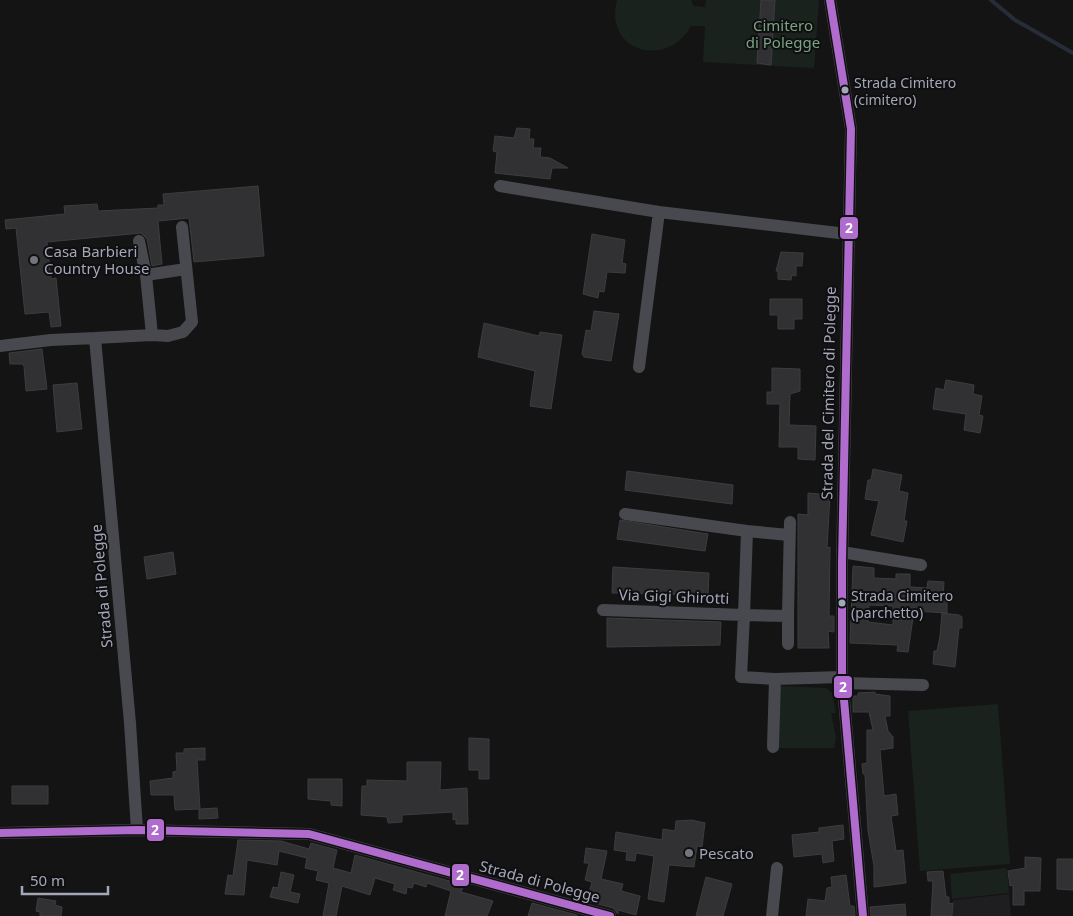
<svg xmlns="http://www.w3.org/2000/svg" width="1073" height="916" font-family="'Noto Sans',sans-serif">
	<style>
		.built { fill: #1e1e21 }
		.green { fill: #1a221d }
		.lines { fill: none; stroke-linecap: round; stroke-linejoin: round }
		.stream { stroke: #272d38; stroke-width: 4 }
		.building { fill: #313133; stroke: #3d3d41; fill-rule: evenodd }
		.minor { stroke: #48494e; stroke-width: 12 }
		.bus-1-casing { stroke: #0f0e11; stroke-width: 11 }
		.bus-1 { stroke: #b06ccc; stroke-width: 8 }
		.bus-dot { fill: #a4a7b7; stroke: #0f0e11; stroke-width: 2 }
		.poi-dot { fill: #72747e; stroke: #0f0e11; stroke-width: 2 }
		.labels { text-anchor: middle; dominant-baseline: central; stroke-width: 4; stroke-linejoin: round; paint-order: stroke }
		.bus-label { font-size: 14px; fill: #a4a7b7; stroke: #0f0e11; text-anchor: start }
		.park-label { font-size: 15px; fill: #79a482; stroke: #0f0e11 }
		.poi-label { font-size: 15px; fill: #a4a7b7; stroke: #0f0e11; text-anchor: start }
		.street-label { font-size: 15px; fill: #a4a7b7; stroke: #0f0e11 }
		.line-badge { stroke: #0f0e11; stroke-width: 2 }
		.badge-label { font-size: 14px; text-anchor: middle; font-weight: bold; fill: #fff }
	</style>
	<rect width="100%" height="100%" fill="#141415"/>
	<path class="built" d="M1009,894L1011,916H953V900Z"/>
	<path class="green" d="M617,0H691L694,6L705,7L706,0H819L814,68L703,62L705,26H691C667,70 603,51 617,0Z
		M780,686L826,688L832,693L836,713H831L836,738L834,748H779Z
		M998,704L1010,864L920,871L908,711Z
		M1007,868L1009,893L952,899L950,874Z"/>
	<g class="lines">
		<path class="stream" d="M991,0L1015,20L1073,53"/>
	</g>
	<path class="building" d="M761,0H775L771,65L757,63Z
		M517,128L530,129L529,139H534L533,148H541L540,157L550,158L568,168H552L550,179L495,173L497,152L493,151L495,136L514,138Z
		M258,186L264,256L194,262L189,218L158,221L162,264L152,266L147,239L141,233L47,242L51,279L56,278L61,326L51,327L49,312L25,314L16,228L6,229L5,220L65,214L64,206L97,204L98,211L158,208V205H164L163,194Z
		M592,234L625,240L622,263L626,264L625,273L607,272L604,292L599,291L598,298L583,294Z
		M781,252L803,253L802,266H796V276L792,275L791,280L778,279V271H776Z
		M770,299H802V319H794V329H778V315H770Z
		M594,311L619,314L611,361L584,357L582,354L586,330L591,331Z
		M484,323L539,336L540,332L562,335L551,409L530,406L535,371L478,357Z
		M42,349L47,389L26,391L24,366L22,364H10L9,353Z
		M772,368L800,369V391L790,394L789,425L816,426L815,460L798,459V447H779L780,404H767V392H772Z
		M946,380L974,385L973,394L982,396L979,415L983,416L980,433L964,430L966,414L933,409L936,388L944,390Z
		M77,383L82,429L57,432L53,385Z
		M873,469L902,475L899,491L908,493L904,521H907L903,542L871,535L879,501L865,499L868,480H871Z
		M627,471L733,485L732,504L625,490Z
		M808,493L830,495L827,548L830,547L829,616H834V632L828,631L829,648H798V514L808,515Z
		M620,520L708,534L705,551L617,539Z
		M173,552L176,574L147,579L144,557Z
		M853,566L874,568V578L896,579V574H910V587L927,588L928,581L944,582L943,597H947V613L914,611L908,652L897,651L898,645L850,643ZM869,605L893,606V625L868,622Z
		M613,567L709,573L708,595L612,593Z
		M942,613L959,615L962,617V628H959L955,667L933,664L934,651H937L940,636Z
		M607,618L721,622L720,645L607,647Z
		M875,692V694L890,696V716H885L888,731L893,737V748L880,750L884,796L896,794L898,815L891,816L896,851L903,850L906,883L874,887V866L868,831L865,774H863L862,764L867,763V730H873L869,712H853V696H858V693Z
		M469,738L489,739V779H479V770H469Z
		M205,748V760H197L200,809L217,808L218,818L199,819V809L175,810L174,795H151L150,781L173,778V772L177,771L176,753H184V749Z
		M407,762H441L440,790L467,788L468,824H456V819L453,820V812L402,815V822L388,823L387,817L361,815L362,786H367V780L407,781Z
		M308,779H342V806L331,805V801L308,799Z
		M12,786H48V804H12Z
		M692,820L705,823L702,847L697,846L694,867L669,865L664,902L648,899L654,856L636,853L635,861L626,860L627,852L614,850L616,832L662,840L663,829L675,831L676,821Z
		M843,825L844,839L832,841L834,861L823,863L822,854L794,857L792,835L819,832V828Z
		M238,840L281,841L309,849L311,843L337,850L333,868L351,873L355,855L464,885L461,892L493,901L487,916H445L451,891L427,883L426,887L414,883L412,888L407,887L406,894L393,890L395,884L375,878L370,895L342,886L336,916H323L329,883L316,880L318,871L305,868L307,858L279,851L277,865L247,860L244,895L225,894L228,875L233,876Z
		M586,848L607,851L601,879L623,884L621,891L640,896L636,915L618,910V914L613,908L587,901L592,882L585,880L589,863H584Z
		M1025,857L1041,858L1040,891H1024V905H1013V885L1010,886L1008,871L1025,868Z
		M1057,859H1073V890L1057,889Z
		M943,871L946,897H949V904L953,903L952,916H931L933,881H928L927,872Z
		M281,872L294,875L290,892L300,894L298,903L270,897L273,887L278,888Z
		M846,875L850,906H854L855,916H806L808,899L825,901L827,888L832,887L831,877Z
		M706,877L732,884L723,916H696Z
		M38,898L56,901L55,905L62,907L61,916H40V912L36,911Z
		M532,903L577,915V916H528Z
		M905,904L906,916H871L870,907Z"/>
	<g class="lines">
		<path class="minor" d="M830,0L851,129L842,562V677L863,916
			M500,186L659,212L847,234
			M139,241L146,275L152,335
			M146,275L186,269
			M95,338L152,335L168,336L183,332L192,322L182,227
			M0,346L51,340L95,338L130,723L137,830
			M639,367L659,212
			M747,531L789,535
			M842,552L921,565
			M603,610L744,615L747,531L625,514
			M788,616L790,522
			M775,679L741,677L744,615L788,616V644
			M842,683L923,685
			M773,747L775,679L842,677
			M0,833L137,830L309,834L610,916
			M772,916L777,868"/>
		<g class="bus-1-casing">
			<path id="bus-1" d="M830,0L851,129L842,562V677L863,916
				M0,833L137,830L309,834L610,916"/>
		</g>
		<use href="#bus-1" class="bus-1"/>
	</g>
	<g class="bus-dot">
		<circle cx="845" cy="90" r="4.5"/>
		<circle cx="842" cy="603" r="4.5"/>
	</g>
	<g class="poi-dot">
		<circle cx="34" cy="260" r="5"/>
		<circle cx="689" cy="853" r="5"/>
	</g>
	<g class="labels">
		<g class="bus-label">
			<text x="854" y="82">Strada Cimitero<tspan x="854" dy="17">(cimitero)</tspan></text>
			<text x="851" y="595">Strada Cimitero<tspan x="851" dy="17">(parchetto)</tspan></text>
		</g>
		<g class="park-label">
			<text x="783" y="25">Cimitero<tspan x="783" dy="17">di Polegge</tspan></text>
		</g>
		<g class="poi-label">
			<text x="44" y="251">Casa Barbieri<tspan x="44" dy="17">Country House</tspan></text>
			<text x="699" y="853">Pescato</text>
		</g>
		<g class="street-label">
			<text transform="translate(828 393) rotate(-89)">Strada del Cimitero di Polegge</text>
			<text transform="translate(101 586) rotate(-95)">Strada di Polegge</text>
			<text transform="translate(674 596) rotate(2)">Via Gigi Ghirotti</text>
			<text transform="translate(540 881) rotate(15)">Strada di Polegge</text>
		</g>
	</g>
	<g class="line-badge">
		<rect x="839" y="216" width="20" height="24" rx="5" fill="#b06ccc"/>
		<rect x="833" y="675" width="20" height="24" rx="5" fill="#b06ccc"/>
		<rect x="146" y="818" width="19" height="24" rx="5" fill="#b06ccc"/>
		<rect x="451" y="863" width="19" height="24" rx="5" fill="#b06ccc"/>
	</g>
	<g class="badge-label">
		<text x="849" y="233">2</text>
		<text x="843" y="692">2</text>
		<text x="155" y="835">2</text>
		<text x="460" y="880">2</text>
	</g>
	<path d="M22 886v8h86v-8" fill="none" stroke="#a4a7b7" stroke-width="2.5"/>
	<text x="30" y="886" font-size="15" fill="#a4a7b7" stroke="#0f0e11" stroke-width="4" paint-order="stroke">50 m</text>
</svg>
